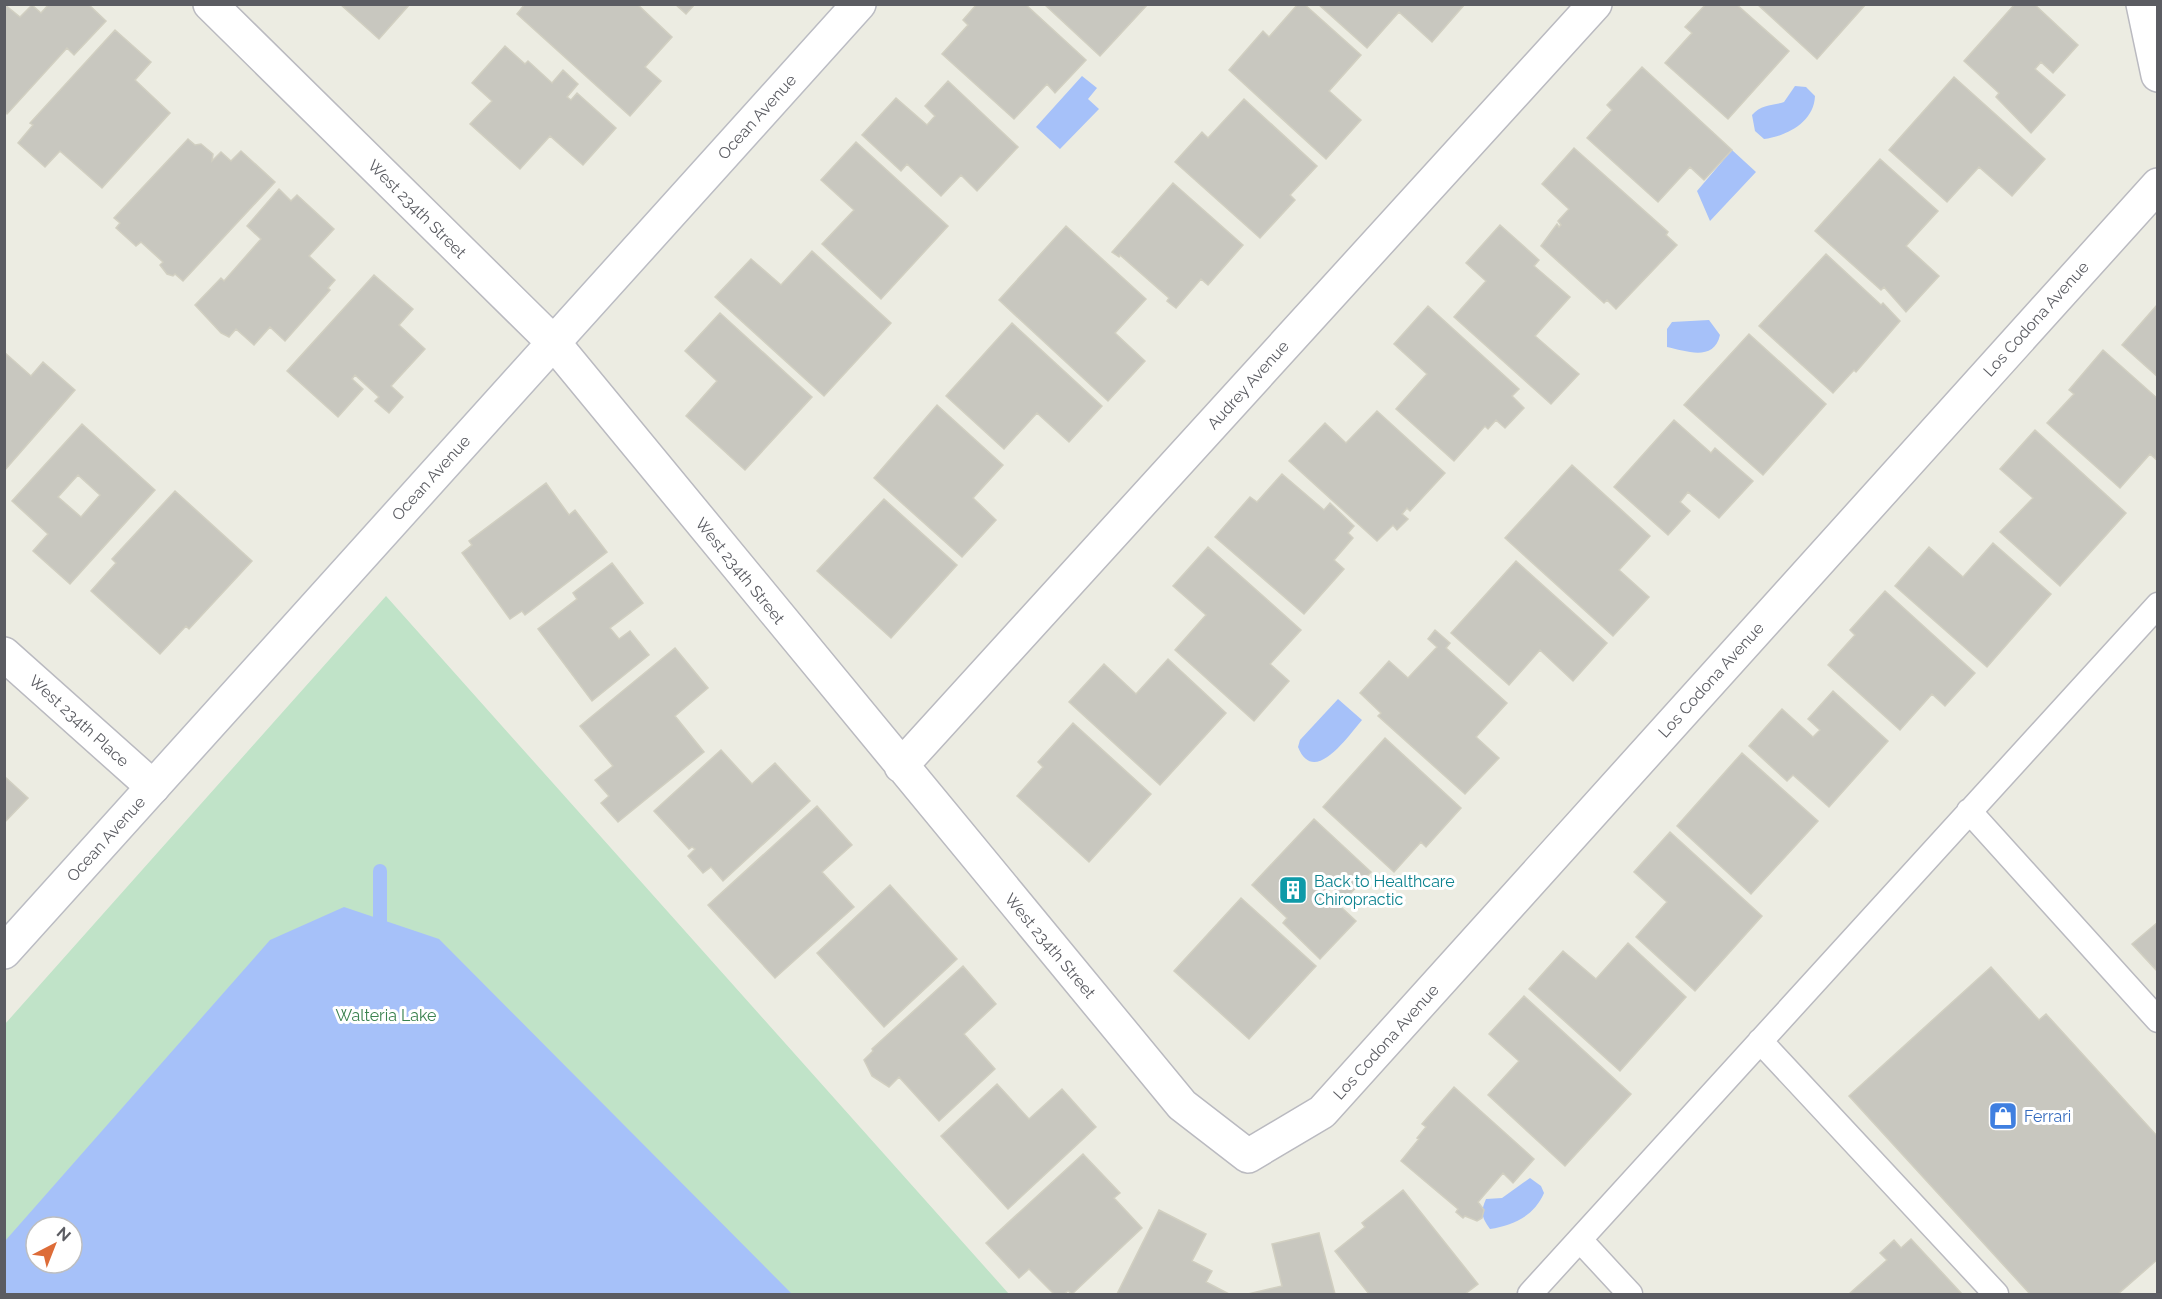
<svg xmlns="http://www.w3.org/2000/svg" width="2162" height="1299" font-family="Raleway,sans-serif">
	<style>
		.green { fill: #c0e3c8; fill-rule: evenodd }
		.water { fill: #a6c1f9; fill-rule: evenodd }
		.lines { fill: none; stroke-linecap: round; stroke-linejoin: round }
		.stream { stroke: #a6c1f9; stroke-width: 14 }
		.building { fill: #c8c7bf; stroke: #d1cfc1; stroke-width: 1.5; fill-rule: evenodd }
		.lane-casing { stroke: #babac0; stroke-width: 27 }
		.street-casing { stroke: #babac0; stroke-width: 36 }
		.secondary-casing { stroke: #bbbcc3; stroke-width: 36 }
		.lane { stroke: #fff; stroke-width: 24 }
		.street { stroke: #fff; stroke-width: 33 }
		.secondary { stroke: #fff; stroke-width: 33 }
		.labels { text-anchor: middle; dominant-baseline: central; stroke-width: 6; stroke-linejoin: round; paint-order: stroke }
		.street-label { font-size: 16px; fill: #5b5c62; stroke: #fff }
		.culture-label { font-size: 16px; fill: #0d838f; stroke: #fff; text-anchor: start }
		.park-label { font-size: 16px; fill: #3a824e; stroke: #fff }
		.shop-label { font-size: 16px; fill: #366cbe; stroke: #fff; text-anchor: start }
	</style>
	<rect width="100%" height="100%" fill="#ecece2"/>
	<path class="green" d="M386,596L1009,1294H5V1024ZM36,1227H72V1263H36Z"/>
	<path class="water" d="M1082,76L1097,88L1088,99L1099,109L1060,149L1036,127Z
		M1795,86L1806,87L1815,96C1814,122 1787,136 1764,139L1755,131L1752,115C1761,104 1772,106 1784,102Z
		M1732,150L1756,172L1710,221L1697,191Z
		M1709,320L1720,335C1714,362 1686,351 1667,347V329L1672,322Z
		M1338,699L1362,720C1348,736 1314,787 1298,747L1300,740Z
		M344,907L439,939L792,1294H5V1241L270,940ZM36,1227H72V1263H36Z
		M1530,1178L1541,1186L1544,1193C1534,1216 1514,1225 1490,1229C1482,1218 1480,1212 1486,1199L1502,1198Z"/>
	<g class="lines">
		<path class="stream" d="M380,871V938"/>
	</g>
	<path class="building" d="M4,4L20,17L32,5L41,13L49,4H88L106,21L74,55L67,48L7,114L4,111Z
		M340,4H410L379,39Z
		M525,4H637L672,37L645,67L661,81L630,116L517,14Z
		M675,4H695L686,14Z
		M977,4H1025L1086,60L1055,93L1047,84L1014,119L942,54L968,25L963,20Z
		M1044,4H1148L1100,56Z
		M1298,4H1304L1361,55L1329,91L1361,120L1326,159L1229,70L1263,31L1269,37Z
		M1318,4H1465L1432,42L1399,12L1367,48Z
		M1706,4H1736L1789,51L1728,119L1665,63L1692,33L1685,27Z
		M1757,4H1866L1817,59Z
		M2015,4H2034L2078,45L2053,73L2041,62L2035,69L2065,95L2031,133L1996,97L1999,93L1964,61Z
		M115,30L151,62L135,80L170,113L102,188L60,151L45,167L18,143L33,125L30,123Z
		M505,46L525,64L528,61L552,83L563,70L578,84L567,97L571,100L577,93L616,128L583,165L550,136L520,169L470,124L492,101L472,83Z
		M1642,67L1732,150L1704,180L1690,167L1658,202L1587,138L1612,110L1607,105Z
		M1954,77L2045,159L2012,196L1979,167L1947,202L1889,150Z
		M948,81L1018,147L977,191L961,175L941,196L907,164L901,171L862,135L896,98L927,125L935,116L925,106Z
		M1244,99L1317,166L1290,195L1295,200L1260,238L1175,162L1202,132L1208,138Z
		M188,139L195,145L201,144L213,154L212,161L221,152L231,161L241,151L275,182L183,281L175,274L173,276L167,274L160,265L163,262L141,242L136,246L116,228L120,223L114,218Z
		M856,142L948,226L881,299L822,244L854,210L821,180Z
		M1574,148L1668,232L1666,235L1677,245L1616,309L1607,300L1604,303L1541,246L1557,224L1559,227L1561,225L1558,221L1569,209L1542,184Z
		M1880,159L1938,211L1906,246L1939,276L1906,312L1884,287L1881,290L1815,231Z
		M1173,183L1243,245L1208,285L1201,279L1176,308L1167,301L1169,298L1120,255L1119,257L1112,252Z
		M279,189L291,201L297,195L334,229L309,256L335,280L328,288L330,290L285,341L270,327L254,345L236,329L229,337L221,333L195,305L221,278L224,281L261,239L247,226Z
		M1500,225L1539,260L1534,266L1570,297L1535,336L1579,374L1551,404L1454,317L1486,281L1466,263Z
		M1066,226L1146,299L1115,333L1145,361L1108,401L999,300Z
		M812,251L891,323L824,396L715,297L751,259L781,285Z
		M1826,254L1881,305L1883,303L1900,321L1856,372L1854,370L1833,393L1759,326Z
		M374,275L413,309L399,325L425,349L391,386L403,397L389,413L375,401L379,397L355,375L352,379L363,389L338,417L287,371Z
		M2157,305H2158V377L2122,345Z
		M1428,306L1519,389L1512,396L1524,408L1505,428L1496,420L1488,429L1485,426L1454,461L1396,409L1427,374L1394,344Z
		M720,313L812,397L745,470L686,416L717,381L685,351Z
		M1012,323L1102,406L1069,442L1037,413L1004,449L946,396Z
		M1749,334L1826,404L1763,475L1684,405Z
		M2103,350L2158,399V461L2150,454L2120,488L2047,423L2074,394L2069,390Z
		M4,352L31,376L43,362L75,390L4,471Z
		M937,405L1003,465L973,498L996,520L962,557L874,478Z
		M1377,411L1445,473L1410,511L1407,508L1402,514L1408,519L1397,530L1393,525L1377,541L1289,461L1325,423L1346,443Z
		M1674,420L1711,453L1715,448L1753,481L1719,518L1688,492L1680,502L1690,511L1668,535L1614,487Z
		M82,424L155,490L70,584L33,551L48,534L12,501ZM78,475L100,495L81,517L58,497Z
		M2035,430L2126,513L2060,586L2000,532L2033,498L2000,469Z
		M1572,465L1650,536L1619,570L1649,597L1613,636L1505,538Z
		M1282,474L1324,510L1330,503L1354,526L1348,533L1353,538L1334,560L1344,569L1304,614L1215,537L1250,497L1257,502Z
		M546,483L569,515L575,510L607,552L525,615L522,611L510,619L462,553L472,545L469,541Z
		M175,491L252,561L189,629L186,626L160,654L91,591L116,563L112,559Z
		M884,499L957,565L891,638L817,571Z
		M1993,543L2051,594L1987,667L1895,586L1929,547L1963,577Z
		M1208,547L1301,630L1270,664L1289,681L1254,721L1175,650L1206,615L1173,586Z
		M1516,561L1607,643L1573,681L1540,650L1509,685L1451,633Z
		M612,563L643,603L610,628L619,639L630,631L649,655L592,701L538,629L577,599L573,593Z
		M1885,591L1975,673L1945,706L1932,694L1900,730L1828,665L1855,635L1850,630Z
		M1435,630L1450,643L1446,648L1507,703L1476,737L1499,758L1465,794L1378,716L1381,713L1360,693L1389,661L1408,678L1437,647L1428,639Z
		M675,648L708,688L675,716L704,752L618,822L601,803L609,796L595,780L613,766L580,726Z
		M1168,659L1226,713L1160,785L1069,702L1104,664L1136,694Z
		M1833,691L1888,741L1829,807L1793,775L1787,781L1749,746L1782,709L1813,737L1820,730L1808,719Z
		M1073,723L1151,794L1089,862L1017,796L1043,767L1038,762Z
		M1385,738L1461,808L1426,847L1421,842L1394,872L1323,807Z
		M721,750L752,784L775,763L810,801L723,881L711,867L703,873L688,856L695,849L692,847L689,849L654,811Z
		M1742,753L1818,821L1751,894L1677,826Z
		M4,776L28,798L4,823Z
		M817,806L852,845L822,872L854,907L775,978L708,905Z
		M1314,819L1371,872L1345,899L1332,887L1326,893L1356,921L1320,959L1283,923L1287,918L1252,885Z
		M1670,832L1762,916L1695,991L1636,937L1667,902L1634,872Z
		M890,885L957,959L884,1027L817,953Z
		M1241,898L1316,966L1249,1039L1174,971Z
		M2158,922V972L2132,944Z
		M1628,943L1686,997L1620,1071L1529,989L1563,951L1596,979Z
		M963,966L996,1004L964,1034L995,1069L939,1121L899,1077L889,1087L872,1076L864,1060L873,1051L872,1049Z
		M1991,967L2039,1020L2046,1014L2158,1137V1259L2118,1294H2030L1849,1096Z
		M1524,996L1631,1094L1565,1166L1488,1095L1519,1061L1489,1034Z
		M997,1084L1029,1119L1062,1089L1096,1127L1008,1209L941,1136Z
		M1454,1087L1534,1159L1513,1183L1503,1173L1478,1202L1484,1210L1482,1218L1477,1221L1465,1216L1463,1218L1456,1212L1458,1209L1401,1161L1419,1139L1417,1138L1426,1127L1422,1124Z
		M1083,1154L1120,1193L1114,1198L1142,1228L1072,1294L1068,1291L1064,1294H1054L1029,1269L1019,1278L986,1243Z
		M1403,1190L1478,1284L1465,1294H1369L1335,1251L1365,1227L1362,1223Z
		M1159,1210L1206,1234L1192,1261L1212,1271L1206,1282L1229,1294H1117Z
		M1319,1233L1335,1294H1248L1282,1286L1272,1244Z
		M1911,1239L1962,1294H1849L1887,1260L1880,1253L1894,1240L1901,1248Z"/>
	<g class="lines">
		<g class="lane-casing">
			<path id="lane" d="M1969,811L2158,1020
				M1760,1041L1996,1294
				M1580,1240L1630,1294
				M1530,1294L2158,605"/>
		</g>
		<g class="street-casing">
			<path id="street" d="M210,4L553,342L1182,1105L1248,1156L1322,1112L2158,185
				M2143,4L2158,75
				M4,654L153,787
				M901,766L1595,4"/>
		</g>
		<g class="secondary-casing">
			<path id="secondary" d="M4,952L859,4"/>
		</g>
		<use href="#lane" class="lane"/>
		<use href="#street" class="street"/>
		<use href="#secondary" class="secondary"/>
	</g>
	<defs>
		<g id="building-square" transform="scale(1.5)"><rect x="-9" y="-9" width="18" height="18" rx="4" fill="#0f9aa8" stroke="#fff"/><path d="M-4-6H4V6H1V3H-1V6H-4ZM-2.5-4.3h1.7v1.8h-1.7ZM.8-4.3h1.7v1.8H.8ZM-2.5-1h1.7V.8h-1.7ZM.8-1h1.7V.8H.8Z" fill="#fff"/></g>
		<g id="shop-square" transform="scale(1.5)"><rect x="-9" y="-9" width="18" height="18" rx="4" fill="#3f7fe0" stroke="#fff"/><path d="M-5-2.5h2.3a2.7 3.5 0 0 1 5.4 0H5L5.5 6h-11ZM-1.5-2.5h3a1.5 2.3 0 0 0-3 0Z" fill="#fff"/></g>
	</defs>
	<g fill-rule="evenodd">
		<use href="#building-square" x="1293" y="890"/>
		<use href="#shop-square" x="2003" y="1116"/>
	</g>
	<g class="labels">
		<g class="street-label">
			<text transform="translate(757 117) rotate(-48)">Ocean Avenue</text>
			<text transform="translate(417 209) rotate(45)">West 234th Street</text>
			<text transform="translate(2036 319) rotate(-48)">Los Codona Avenue</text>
			<text transform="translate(1248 385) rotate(-48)">Audrey Avenue</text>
			<text transform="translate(431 478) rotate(-48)">Ocean Avenue</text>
			<text transform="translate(740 571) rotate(51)">West 234th Street</text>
			<text transform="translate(1711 680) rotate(-48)">Los Codona Avenue</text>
			<text transform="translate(79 721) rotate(42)">West 234th Place</text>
			<text transform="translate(106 839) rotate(-48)">Ocean Avenue</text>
			<text transform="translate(1050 946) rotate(50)">West 234th Street</text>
			<text transform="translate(1386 1042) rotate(-48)">Los Codona Avenue</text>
		</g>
		<g class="culture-label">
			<text x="1314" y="881">Back to Healthcare<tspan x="1314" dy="18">Chiropractic</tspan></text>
		</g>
		<g class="park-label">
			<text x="386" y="1015">Walteria Lake</text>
		</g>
		<g class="shop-label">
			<text x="2024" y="1116">Ferrari</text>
		</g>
	</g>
	<rect width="2162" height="1299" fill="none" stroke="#5b5c62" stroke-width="12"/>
	<g transform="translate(54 1245) rotate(42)"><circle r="28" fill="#ffffff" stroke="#bdbec0" stroke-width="1.5"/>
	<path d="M0-4.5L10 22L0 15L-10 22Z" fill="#dd6c38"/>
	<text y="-9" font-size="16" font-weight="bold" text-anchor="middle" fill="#5b5c62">N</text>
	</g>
</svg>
